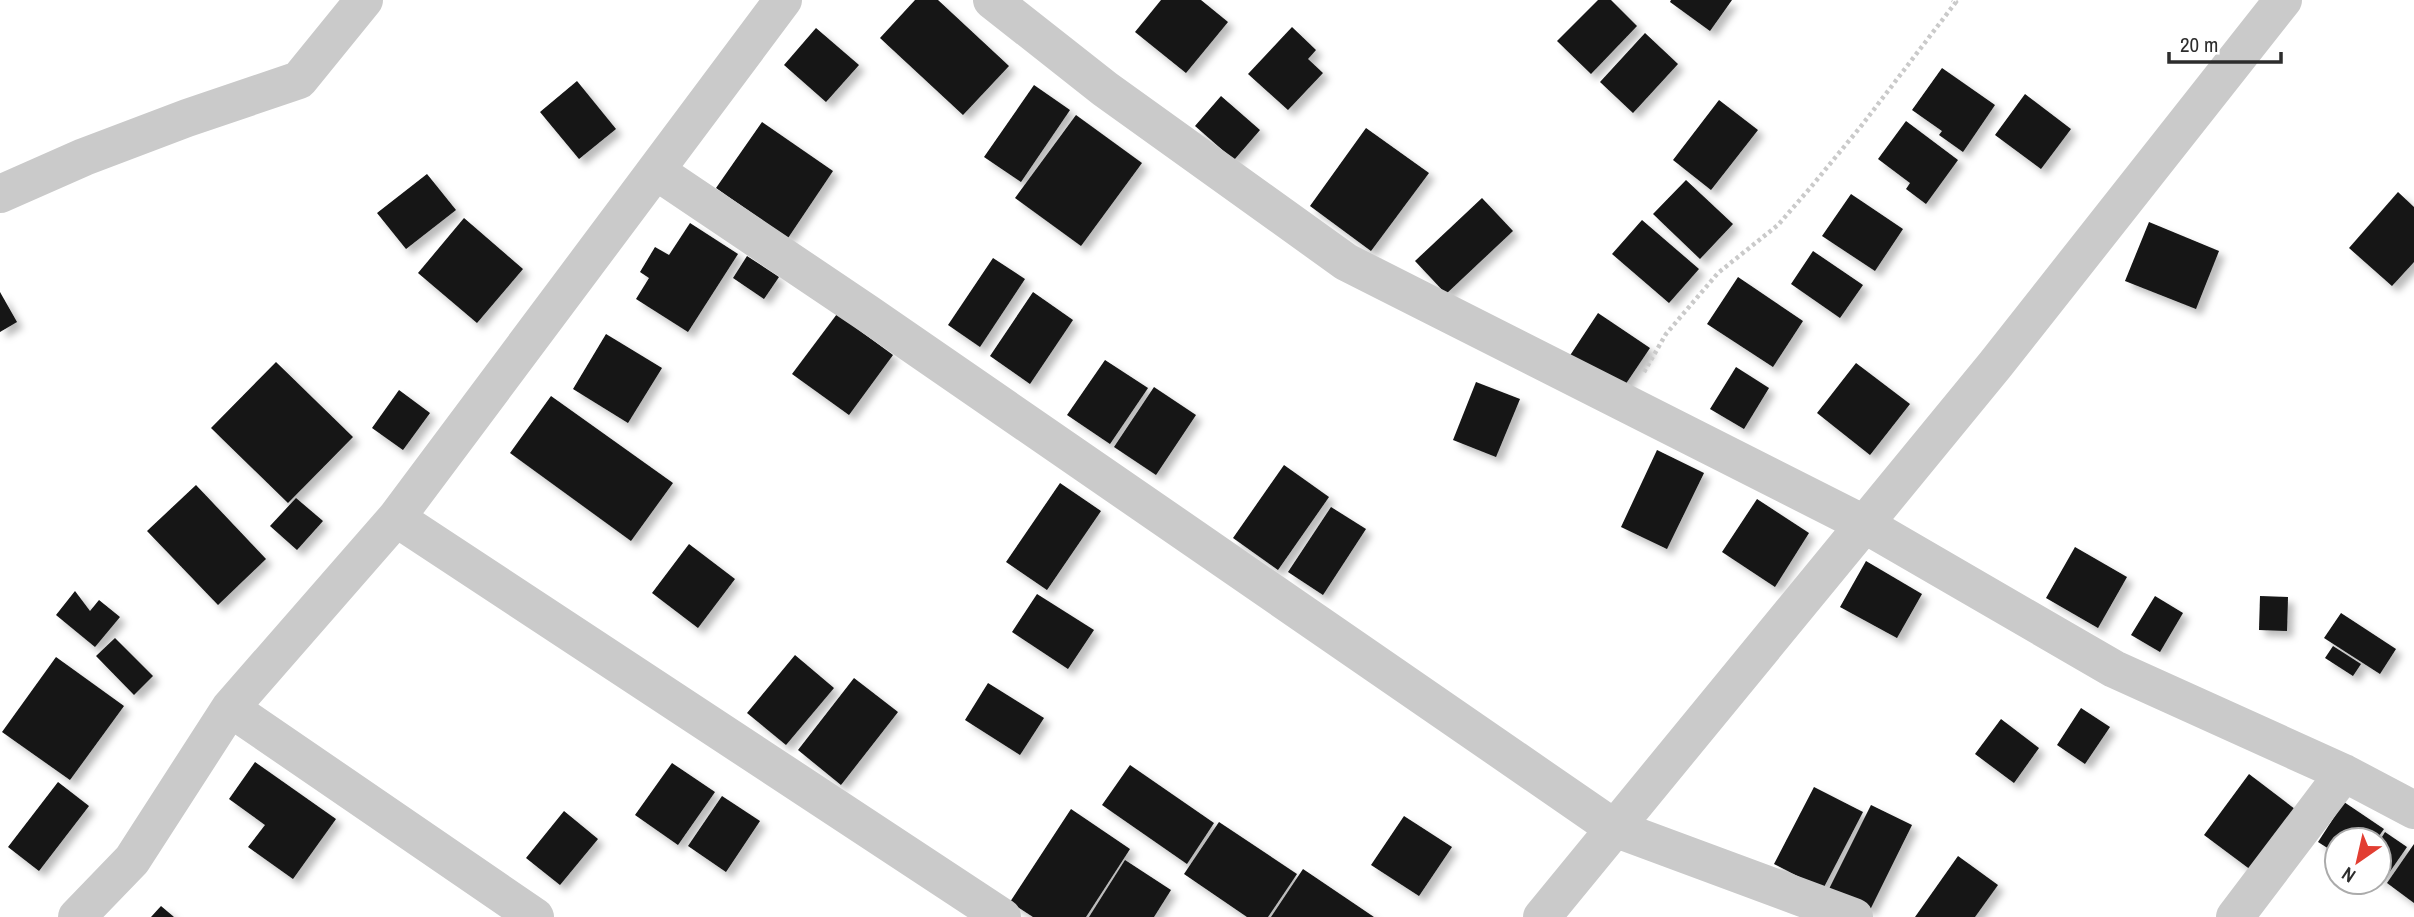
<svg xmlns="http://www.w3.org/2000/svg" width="2414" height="917" font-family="'Archivo Narrow',sans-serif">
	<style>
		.building { fill: #141414; filter: url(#shadow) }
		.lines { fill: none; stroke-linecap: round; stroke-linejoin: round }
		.path { stroke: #cacaca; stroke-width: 4.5; stroke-dasharray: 3.5 3.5; stroke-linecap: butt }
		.street { stroke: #cacaca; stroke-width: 38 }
	</style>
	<defs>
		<filter id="shadow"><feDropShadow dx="6" dy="6" stdDeviation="3.5" flood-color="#0004"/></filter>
	</defs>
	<rect width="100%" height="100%" fill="#fff"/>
	<path class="building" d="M915,0H938L1009,66L963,115L880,38Z
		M1161,0H1201L1228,22L1186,73L1135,32Z
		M1598,0H1611L1637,26L1591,74L1557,41Z
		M1671,0H1732L1710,31L1670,2Z
		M1292,27L1316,50L1308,59L1323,73L1288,110L1248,74Z
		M816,28L859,65L826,102L784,65Z
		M1645,33L1678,64L1633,113L1600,82Z
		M1942,68L1995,105L1963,152L1939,135L1942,131L1912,110Z
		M577,81L616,129L579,159L540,112Z
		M1034,85L1070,110L1021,182L984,157Z
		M2025,94L2071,129L2041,169L1995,135Z
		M1221,96L1260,130L1234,160L1195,126Z
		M1719,100L1758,130L1711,190L1673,160Z
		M1076,115L1142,163L1081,246L1015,198Z
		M1906,121L1958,160L1926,204L1906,189L1910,183L1878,159Z
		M762,122L833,171L788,238L716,188Z
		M1366,128L1429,173L1371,251L1310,206Z
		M427,174L456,210L406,249L377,213Z
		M1686,180L1733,224L1700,259L1653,214Z
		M2398,192L2414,207V262L2392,286L2349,248Z
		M1851,194L1903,229L1875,271L1822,236Z
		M1482,198L1513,231L1446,294L1415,261Z
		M464,218L523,269L477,323L418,273Z
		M1642,220L1699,269L1669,303L1612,254Z
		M2149,222L2219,251L2196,309L2125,281Z
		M690,223L738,254L688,332L636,299L649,278L640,272L655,247L669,255Z
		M1813,251L1863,285L1840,318L1791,284Z
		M747,256L779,277L764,299L733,278Z
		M993,258L1025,279L980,347L948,325Z
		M1738,277L1803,321L1773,367L1707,324Z
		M0,292L17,322L0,332Z
		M1033,292L1073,320L1030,384L990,356Z
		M1598,313L1650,348L1621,391L1569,357Z
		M837,314L893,355L849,415L792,374Z
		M606,334L662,368L628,423L573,389Z
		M1105,360L1148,388L1110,444L1067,415Z
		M276,362L353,437L288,503L211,428Z
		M1856,363L1910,404L1870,455L1817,413Z
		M1736,367L1769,388L1744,429L1710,409Z
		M1476,382L1520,399L1496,457L1453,440Z
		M1154,387L1196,415L1156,475L1114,447Z
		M399,390L430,413L403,450L372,428Z
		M551,396L673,483L631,541L510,453Z
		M1657,450L1704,473L1667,549L1621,527Z
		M1284,465L1329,497L1278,570L1233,538Z
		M1060,483L1101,511L1047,590L1006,562Z
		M196,485L266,559L218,605L147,531Z
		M296,498L323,521L297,550L270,526Z
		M1757,499L1809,533L1775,587L1722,552Z
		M1331,507L1366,529L1323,595L1288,572Z
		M689,544L735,579L698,628L652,593Z
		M2075,547L2127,577L2098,628L2046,598Z
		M1866,561L1922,594L1897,638L1840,607Z
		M75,591L90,611L99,600L120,617L95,647L56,615Z
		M1037,594L1094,630L1068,669L1012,632Z
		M2155,596L2183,613L2160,652L2131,635Z
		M2260,596L2288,597L2287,631L2259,630Z
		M2341,613L2396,649L2380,674L2324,638Z
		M115,638L153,676L134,695L96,656Z
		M2333,646L2361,664L2353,676L2325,658Z
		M795,655L834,688L786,745L747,713Z
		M56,657L124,706L70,780L2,732Z
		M854,678L898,712L841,785L798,750Z
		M988,683L1044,718L1020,755L965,720Z
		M2081,708L2110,727L2085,764L2057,745Z
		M2001,719L2039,748L2014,783L1975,754Z
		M255,762L336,819L293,879L248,847L265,825L229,799Z
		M672,763L715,792L678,845L635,815Z
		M1130,765L1214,823L1187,864L1102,805Z
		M2249,774L2304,816L2259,876L2204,835Z
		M58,782L89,806L39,871L8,847Z
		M1814,787L1863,812L1823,889L1774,864Z
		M722,796L760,821L726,872L688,846Z
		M2344,802L2384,829L2376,840H2337V854L2318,842Z
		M1871,805L1912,825L1870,910L1829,889Z
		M1071,809L1130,849L1086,917H1033L1010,902Z
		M564,811L598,839L560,885L526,858Z
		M1404,816L1452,847L1419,896L1371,865Z
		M1219,822L1297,874L1268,917H1247L1184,874Z
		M2385,832L2407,847L2382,883L2379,881V842Z
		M2414,844V903L2387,883Z
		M1958,856L1998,885L1975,917H1915Z
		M1125,860L1171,890L1154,917H1089Z
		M1303,869L1374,917H1271Z
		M161,906L174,917H151Z"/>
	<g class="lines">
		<path class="path" d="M1644,372L1666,334L1718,273L1778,225L1811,187L1862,125L1956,2L1952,0"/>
		<path class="street" d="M992,0L1105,89L1346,262L1864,524L2114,669L2344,773L2414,810
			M656,171L867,313L1614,828L1854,917
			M0,194L84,157L187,118L299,80L364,0
			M396,518L1002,917
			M230,708L535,917
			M77,917L132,860L230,708L396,518L783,0
			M1542,917L1995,365L2283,0
			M2235,917L2344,773"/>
	</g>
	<g transform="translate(2358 861) rotate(214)"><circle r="33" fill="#ffffff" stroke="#ababab" stroke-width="2"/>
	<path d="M0-5L12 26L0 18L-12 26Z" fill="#e23e32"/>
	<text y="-10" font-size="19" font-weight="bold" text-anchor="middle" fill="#2d2d2d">N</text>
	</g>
	<path d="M2169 52v10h112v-10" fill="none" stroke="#2d2d2d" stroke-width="3.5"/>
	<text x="2180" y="52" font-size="21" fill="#2d2d2d" stroke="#ffffff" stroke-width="5" paint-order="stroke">20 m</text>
</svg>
